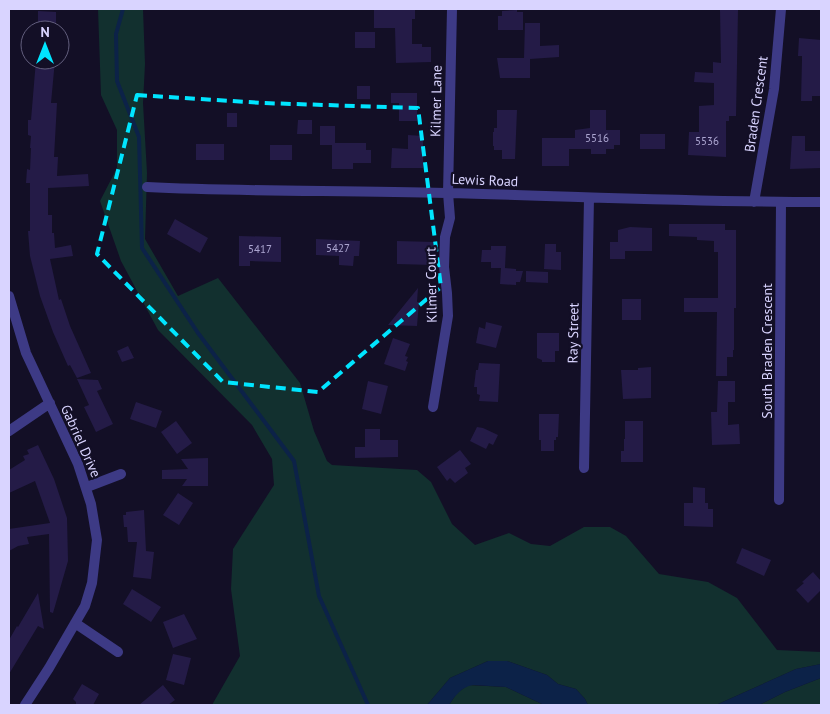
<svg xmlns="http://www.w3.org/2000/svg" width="830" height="714" font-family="'PT Sans',sans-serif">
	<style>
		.green { fill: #12302f }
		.water { fill: #0c2248 }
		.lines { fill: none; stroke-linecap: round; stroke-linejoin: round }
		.stream { stroke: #0c2248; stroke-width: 4 }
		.building { fill: #241b47 }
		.street { stroke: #3d3a85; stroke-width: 10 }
		.marked { fill: none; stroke: #00e5ff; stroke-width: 4; stroke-dasharray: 10 6; stroke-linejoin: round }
		.labels { text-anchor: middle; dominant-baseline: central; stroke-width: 4.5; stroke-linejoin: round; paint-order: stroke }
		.number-label { font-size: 11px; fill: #aca6d1 }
		.street-label { font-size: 14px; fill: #d9d4ff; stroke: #130f26 }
	</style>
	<rect width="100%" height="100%" fill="#130f26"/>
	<path class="green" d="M98,9H143L145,64L143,103L147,173L145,239L178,296L218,278L300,383L314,431L327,461L332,465L417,470L431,482L452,524L475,545L509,533L531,544L550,546L584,527H610L626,536L659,574L708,582L737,598L777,650L821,652V664L796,669L716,705H588L585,699L576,689L558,684L547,675L507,661H488L450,678L427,705H212L240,656L231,589L233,549L274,485L272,459L252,425L158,330L121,261L100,201L117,168V130L101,95Z
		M821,678V705H759L785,692Z
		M468,685L506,687L544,705H449L457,693Z"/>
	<path class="water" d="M488,661H507L547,675L558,684L576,689L585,699L588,705H544L506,687L473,685C461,687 455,696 449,705H427L450,678Z
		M821,664V678L785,692L759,705H716L796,669Z"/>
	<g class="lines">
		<path class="stream" d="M123,9L116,34L117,81L139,137L142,248L198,333L294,461L319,596L368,705"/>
	</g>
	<path class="building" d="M374,9H415V19H412V44H422V47H431V62L396,63L395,28H374Z
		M517,10V12H523V30H498V16H502V11Z
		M720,10H738L736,116H729V121H726V157L688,155L689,132H699V106L714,105V83L694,82L695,72L713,73V62L721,63Z
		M38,11L56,12V30H38Z
		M525,23H540V46L559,45V57L530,59V78H500L497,58H524Z
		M355,32H375V48H355Z
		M799,38L821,40V96H812V101H801L802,60V56H798Z
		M36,60H55L51,103H57L54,157H58L57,176L88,174L89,186L48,188V215H52V233H54L55,248L71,245L73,256L50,259L59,300L61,299L70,326L91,373L77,378L70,365L68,366L53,332L40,296L30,256L28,231H30V183H26L27,169L30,170L31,148H30L31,136L28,135V120H31Z
		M357,86H370V99H357Z
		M391,93H417V121H399V103H391Z
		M497,110H517L515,159H502V150H494V146H493V132H494V128H497Z
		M590,110H606V130H620V145H614V149H606V154H591V149H569V166H542V138H575V130L590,128Z
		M227,113H237V127H227Z
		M298,120H312V134H297Z
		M320,126H335V143H366V150H371V163H353V169H332V145H320Z
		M640,134H665V149H640Z
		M408,135L423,136V168H391L392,148L408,149Z
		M792,136H805V151H821V168L790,169Z
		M196,144H224V160H196Z
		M270,145H292V160H270Z
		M175,219L208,238L200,253L167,234Z
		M669,224H725V230H736V308H734V350H733V357H727V376H716L717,312H684V298H718V252H714V241L697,240V237L669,236Z
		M630,227L652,228V251H625V259H610V242H618V230Z
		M239,236L281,237V262L250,261V266H239Z
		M316,239L360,241L359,256H354L353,266L339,265V256L316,255Z
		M397,241L434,242L433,265L397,264Z
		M545,244H556V252H561V270L544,269Z
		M491,246H506L505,268L516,269V271H523L520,282H516V285L500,284L501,268H491V262H481L482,250H491Z
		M526,271L548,272V283L526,282Z
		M418,288L417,302H419L417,326L388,325Z
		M622,299H641V320H622Z
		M486,322L502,326L496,348L476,343L479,327L485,329Z
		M537,333H559V351H555V362H542V360L537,358Z
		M393,338L410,344L405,356L408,357L406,361L408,362L405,371L384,364Z
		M128,346L134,358L122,362L117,351Z
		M479,363L500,364L498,402L479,401L480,395L477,394V387H474L476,370H478Z
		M651,367V398L623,399L621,370H638V368Z
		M77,379L98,380L102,389L97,391L113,424L96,432L84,407L89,405Z
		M368,381L388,386L381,414L362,409Z
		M718,381H735V402H728V425L739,424L740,444L712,445L711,412H717Z
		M136,402L162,411L156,428L130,419Z
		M539,414H559L558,437H556V440H554V451H541V440H539Z
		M176,421L192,443L177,454L161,432Z
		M625,421H643V462H621V451H624V439H625Z
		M477,427L483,428L498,435L493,445L489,443L486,449L470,441Z
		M365,429H380V440H398V457L355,458V447H365Z
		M38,445L54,479L67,518L68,561L53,613L50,612L49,534L27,537L29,544L18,546L9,551V529L50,523L35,481L9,493V470L25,460L23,456L29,454L27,450Z
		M460,450L471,464L465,468L468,473L455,483L450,478L447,481L437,467Z
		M208,458V486H182L187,479H162V470L188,469L181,459Z
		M693,487L705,488V503H708V509H713V527L684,526V503H693Z
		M178,493L193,503L179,525L163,515Z
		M144,510L146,551L154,552L151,579L133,577L137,542H128L127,527H124L123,515H126V512Z
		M742,548L771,560L764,576L736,563Z
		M813,572L821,581V590L808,603L796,590L804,583L802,582Z
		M132,589L161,607L151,622L123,604Z
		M38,593L44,629L38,626L9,674V640L17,626L18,627Z
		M184,614L197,639L173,648L163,622Z
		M173,654L191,658L184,685L166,680Z
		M82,684L99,694L93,705H76V702L73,699Z
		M163,685L175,700L168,705H139Z"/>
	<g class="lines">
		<path class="street" d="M147,187C247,192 347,190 446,193C571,196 696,202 821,202
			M754,202L774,89L781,9
			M9,296L26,353L78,464L91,504L97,540L92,583L85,606L49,668L25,705
			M433,407L448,316L447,293L444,267L445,237L450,218L448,193L452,9
			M9,431L50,403
			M584,468L589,198
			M87,487L121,474
			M779,500L781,202
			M75,623L118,652"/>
	</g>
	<path class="marked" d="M137,95L263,103L418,108L441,287L318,392L223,382L97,254Z"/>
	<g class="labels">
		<g class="number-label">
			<text x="597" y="138">5516</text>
			<text x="707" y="141">5536</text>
			<text x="338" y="248">5427</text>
			<text x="260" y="249">5417</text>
		</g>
		<g class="street-label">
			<text transform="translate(436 101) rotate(-89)">Kilmer Lane</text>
			<text transform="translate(756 104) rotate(-82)">Braden Crescent</text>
			<text transform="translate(485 180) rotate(2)">Lewis Road</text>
			<text transform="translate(431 285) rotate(-91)">Kilmer Court</text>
			<text transform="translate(573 333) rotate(-89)">Ray Street</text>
			<text transform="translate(767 351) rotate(-90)">South Braden Crescent</text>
			<text transform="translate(81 441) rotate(66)">Gabriel Drive</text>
		</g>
	</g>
	<rect width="830" height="714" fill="none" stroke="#d9d4ff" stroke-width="20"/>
	<g transform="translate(45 45)"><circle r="24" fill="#130f26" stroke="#625e7d"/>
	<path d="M0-4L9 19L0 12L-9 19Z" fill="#00e5ff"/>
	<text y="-8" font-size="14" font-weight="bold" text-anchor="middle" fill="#d9d4ff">N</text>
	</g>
</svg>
